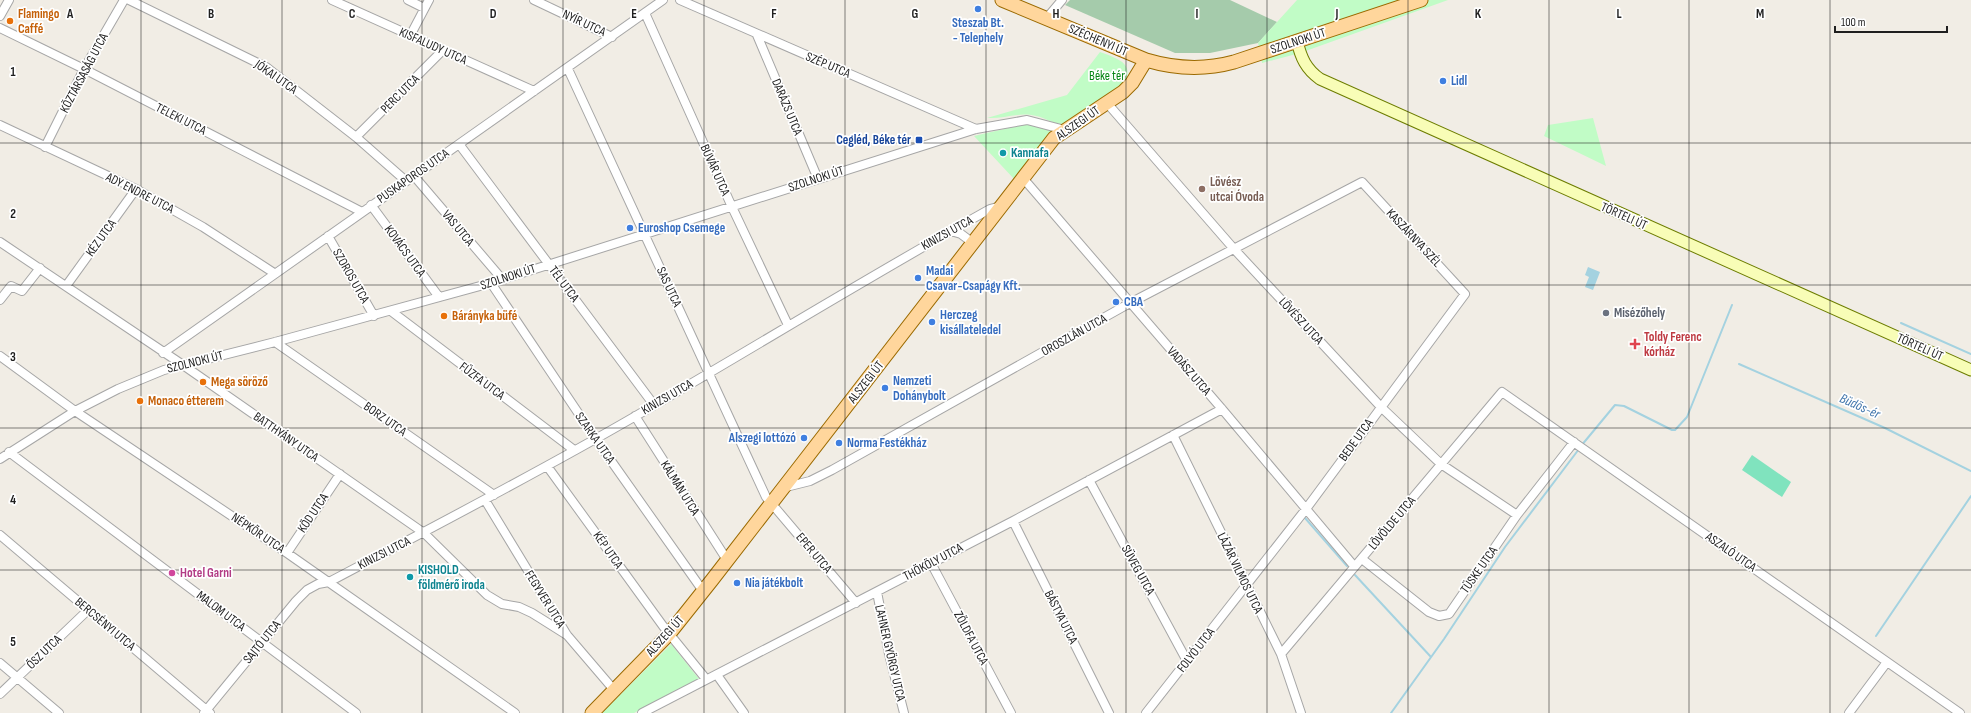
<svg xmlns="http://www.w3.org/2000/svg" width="1971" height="713" font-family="'Sofia Sans Condensed',sans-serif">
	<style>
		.cemetery { fill: #a5cbab }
		.park { fill: #c1fcc6 }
		.pitch { fill: #80e3be }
		.water { fill: #a4d2e0 }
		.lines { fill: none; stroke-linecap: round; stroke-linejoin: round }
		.stream { stroke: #a4d2e0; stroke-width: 2 }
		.minor-casing { stroke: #a6a6a6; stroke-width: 10 }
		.secondary-casing { stroke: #6d7d00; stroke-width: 13 }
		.primary-casing { stroke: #9b6a00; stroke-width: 15 }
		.minor { stroke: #fff; stroke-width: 8 }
		.secondary { stroke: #f8fdb7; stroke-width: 11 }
		.primary { stroke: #ffd69c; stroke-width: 13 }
		.grid { fill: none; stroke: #1f1f1f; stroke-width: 1; stroke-opacity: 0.55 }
		.shop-dot { fill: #3f7fe0; stroke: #fff; stroke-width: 1.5 }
		.food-dot { fill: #e8710a; stroke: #fff; stroke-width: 1.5 }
		.transit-dot { fill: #1a4fb4; stroke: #fff; stroke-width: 1.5 }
		.culture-dot { fill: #0f9aa8; stroke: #fff; stroke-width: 1.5 }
		.education-dot { fill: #8d6e63; stroke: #fff; stroke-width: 1.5 }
		.worship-dot { fill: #6b7280; stroke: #fff; stroke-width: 1.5 }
		.health-dot { fill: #e0444e; stroke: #fff; stroke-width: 1.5 }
		.hotel-dot { fill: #d1479c; stroke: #fff; stroke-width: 1.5 }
		.labels { text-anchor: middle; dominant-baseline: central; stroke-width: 3.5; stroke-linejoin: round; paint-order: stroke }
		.food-label { font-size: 13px; font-weight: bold; fill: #c56008; stroke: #fff; text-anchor: start }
		.street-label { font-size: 13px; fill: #1f1f1f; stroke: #fff }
		.shop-label { font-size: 13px; font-weight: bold; fill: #366cbe; stroke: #fff; text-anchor: start }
		.park-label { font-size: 13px; fill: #068513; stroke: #fff }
		.transit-label { font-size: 13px; font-weight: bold; fill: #164399; stroke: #fff; text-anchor: end }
		.culture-label { font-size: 13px; font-weight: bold; fill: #0d838f; stroke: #fff; text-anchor: start }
		.education-label { font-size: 13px; font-weight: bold; fill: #785e54; stroke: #fff; text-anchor: start }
		.worship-label { font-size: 13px; font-weight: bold; fill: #5b616d; stroke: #fff; text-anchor: start }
		.health-label { font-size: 13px; font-weight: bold; fill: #be3a42; stroke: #fff; text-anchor: start }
		.hotel-label { font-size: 13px; font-weight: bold; fill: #b23c85; stroke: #fff; text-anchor: start }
		.water-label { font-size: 14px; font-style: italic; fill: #4377ad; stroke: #fff }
		.grid-label { font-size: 13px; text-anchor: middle; font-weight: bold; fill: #1f1f1f; stroke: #fff; stroke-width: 3.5; stroke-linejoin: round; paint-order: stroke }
	</style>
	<rect width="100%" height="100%" fill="#f1ede5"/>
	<path class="cemetery" d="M1070,0H1230L1277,22L1258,43L1210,53H1175L1065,5Z"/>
	<path class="park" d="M1297,0H1448L1300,53L1262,63L1258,43Z
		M1100,52C1122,60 1137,65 1121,90L1063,124C1052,124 1043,116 1031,115C1016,113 1002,119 987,118L1067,95Z
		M1593,118L1606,166L1544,136L1548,125Z
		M1025,124L1051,130L1052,135L1014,179L974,136Z
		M671,644L699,679L634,713H602Z"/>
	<path class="pitch" d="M1752,455L1791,482L1782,497L1742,470Z"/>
	<path class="water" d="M1588,267L1600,272L1593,290L1585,287L1589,277L1585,275Z"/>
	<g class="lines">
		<path class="stream" d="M1901,323L1971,354
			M1739,364L1885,428L1971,471
			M1581,446L1615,405L1624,406L1672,430H1675L1687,417L1732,305
			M1305,518L1347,566
			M1355,575L1431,657
			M1876,636L1971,496
			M1391,713L1444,639L1505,547L1579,449"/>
		<g class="minor-casing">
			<path id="minor" d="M129,0L266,67L356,137L406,181
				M332,0L534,91
				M408,0L424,8
				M534,0L612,37
				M680,0L976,129
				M645,13L732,207L788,325
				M0,16L9,0
				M1046,19L1062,0
				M0,28L84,69L362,212
				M757,35L818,179
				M410,36L429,0
				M568,69L766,497L856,603
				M1107,103L1234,249L1381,407L1441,464L1517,515
				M0,125L136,189L203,227L274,273
				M356,137L443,50
				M459,144L654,405
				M45,147L84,69L124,0
				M414,176L502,279
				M1023,178L1222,409L1354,566
				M371,205L439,297
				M951,231L961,234L973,243
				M328,236L374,316
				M0,242L183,365L424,533L487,595L502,604L519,607L532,613L567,635
				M491,283L595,438L703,591
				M66,286L136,189
				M0,300L11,286L22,291L40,268
				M391,311L574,450
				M275,342L494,495
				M163,353L663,0
				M0,356L75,411L287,553L515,713
				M635,416L727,560
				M1173,435L1281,654L1301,713
				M9,452L356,713
				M0,459L75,411L118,389L164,370L275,342L491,283L976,129L1027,120L1065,130
				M547,466L663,626L706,679
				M1089,480L1187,661
				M786,487L810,481L832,470L1130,303L1362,182L1465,294L1306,509L1146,713
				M485,500L567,635L614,690
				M1013,521L1109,713
				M0,535L210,713
				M287,553L340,474
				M1362,559L1429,612L1439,616L1449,614L1517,515L1574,442
				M931,563L1011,713
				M877,592L889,654L904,713
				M1281,654L1502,392L1960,713
				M0,663L59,713
				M717,675L744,713
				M0,694L88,610
				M204,713L296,601L307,590L318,584L329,582C431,528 534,475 634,417C753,348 870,276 990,209L1001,206
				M642,713L1013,521L1222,409
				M1849,713L1887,662"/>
		</g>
		<g class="secondary-casing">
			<path id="secondary" d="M1297,41C1301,58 1306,69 1320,79L1971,370"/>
		</g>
		<g class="primary-casing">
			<path id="primary" d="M1002,0L1146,60C1176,69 1205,70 1234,62L1421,0
				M592,713L669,634L712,580L1054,138L1123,92L1132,83L1146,60"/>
		</g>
		<use href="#minor" class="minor"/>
		<use href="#secondary" class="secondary"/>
		<use href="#primary" class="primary"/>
	</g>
	<path class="grid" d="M141,0V713M282,0V713M422,0V713M563,0V713M704,0V713M845,0V713M986,0V713M1126,0V713M1267,0V713M1408,0V713M1549,0V713M1689,0V713M1830,0V713M0,143H1971M0,285H1971M0,428H1971M0,570H1971"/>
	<g class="shop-dot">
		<circle cx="978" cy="9" r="4"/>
		<circle cx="1443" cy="81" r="4"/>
		<circle cx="630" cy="228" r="4"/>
		<circle cx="918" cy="278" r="4"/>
		<circle cx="1116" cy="302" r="4"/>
		<circle cx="932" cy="322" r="4"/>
		<circle cx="885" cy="388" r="4"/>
		<circle cx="804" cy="438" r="4"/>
		<circle cx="839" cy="443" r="4"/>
		<circle cx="737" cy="583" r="4"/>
	</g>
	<g class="food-dot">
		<circle cx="10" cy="21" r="4"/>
		<circle cx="444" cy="316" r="4"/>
		<circle cx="203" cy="382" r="4"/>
		<circle cx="140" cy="401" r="4"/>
	</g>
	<rect class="transit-dot" x="915" y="136" width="8" height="8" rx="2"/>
	<g class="culture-dot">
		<circle cx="1003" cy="153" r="4"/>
		<circle cx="410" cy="577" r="4"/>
	</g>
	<circle class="education-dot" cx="1202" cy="189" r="4"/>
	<circle class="worship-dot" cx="1606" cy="313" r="4"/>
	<path class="health-dot" d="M1633 338h4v4h4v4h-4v4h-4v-4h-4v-4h4z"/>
	<circle class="hotel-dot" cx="172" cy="573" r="4"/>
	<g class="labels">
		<g class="food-label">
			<text x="18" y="14">Flamingo<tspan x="18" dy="15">Caffé</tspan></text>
			<text x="452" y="316">Bárányka büfé</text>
			<text x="211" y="382">Mega söröző</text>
			<text x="148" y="401">Monaco étterem</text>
		</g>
		<g class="street-label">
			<text transform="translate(584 23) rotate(25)">NYÍR UTCA</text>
			<text transform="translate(1098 40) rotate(23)">SZÉCHENYI ÚT</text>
			<text transform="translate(1298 41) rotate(-18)">SZOLNOKI ÚT</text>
			<text transform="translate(433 46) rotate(24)">KISFALUDY UTCA</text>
			<text transform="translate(828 65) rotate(23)">SZÉP UTCA</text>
			<text transform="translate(84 73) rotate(-62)">KÖZTÁRSASÁG UTCA</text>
			<text transform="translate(276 77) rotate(35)">JÓKAI UTCA</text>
			<text transform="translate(400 94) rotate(-45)">PERC UTCA</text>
			<text transform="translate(787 107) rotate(67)">DARÁZS UTCA</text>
			<text transform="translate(181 119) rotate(27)">TELEKI UTCA</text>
			<text transform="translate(1078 123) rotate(-35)">ALSZEGI ÚT</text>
			<text transform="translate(715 170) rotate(66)">BÚVÁR UTCA</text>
			<text transform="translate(413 176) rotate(-35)">PUSKAPOROS UTCA</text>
			<text transform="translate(816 179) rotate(-18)">SZOLNOKI ÚT</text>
			<text transform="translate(140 193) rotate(27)">ADY ENDRE UTCA</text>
			<text transform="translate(1624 216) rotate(24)">TÖRTELI ÚT</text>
			<text transform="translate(458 228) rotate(50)">VAS UTCA</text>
			<text transform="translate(947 233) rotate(-29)">KINIZSI UTCA</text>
			<text transform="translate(101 238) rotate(-54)">KÉZ UTCA</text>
			<text transform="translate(1414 238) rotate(47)">KASZÁRNYA SZÉL</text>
			<text transform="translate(405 251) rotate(54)">KOVÁCS UTCA</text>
			<text transform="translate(351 276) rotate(60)">SZOROS UTCA</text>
			<text transform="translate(508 277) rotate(-18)">SZOLNOKI ÚT</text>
			<text transform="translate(564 284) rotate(53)">TÉL UTCA</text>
			<text transform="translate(669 287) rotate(65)">SAS UTCA</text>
			<text transform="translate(1301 321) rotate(47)">LÖVÉSZ UTCA</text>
			<text transform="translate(1074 335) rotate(-29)">OROSZLÁN UTCA</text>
			<text transform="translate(1920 347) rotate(24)">TÖRTELI ÚT</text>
			<text transform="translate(195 362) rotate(-14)">SZOLNOKI ÚT</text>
			<text transform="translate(1189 371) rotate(49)">VADÁSZ UTCA</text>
			<text transform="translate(482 381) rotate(37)">FŰZFA UTCA</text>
			<text transform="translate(866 382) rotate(-52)">ALSZEGI ÚT</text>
			<text transform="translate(667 397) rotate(-30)">KINIZSI UTCA</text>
			<text transform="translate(385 419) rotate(35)">BORZ UTCA</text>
			<text transform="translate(286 437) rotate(35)">BATTHYÁNY UTCA</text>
			<text transform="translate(595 438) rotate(55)">SZARKA UTCA</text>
			<text transform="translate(1356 440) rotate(-54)">BEDE UTCA</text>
			<text transform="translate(680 488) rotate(58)">KÁLMÁN UTCA</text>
			<text transform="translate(313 513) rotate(-56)">KÖD UTCA</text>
			<text transform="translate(1392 523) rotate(-50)">LÖVÖLDE UTCA</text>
			<text transform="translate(258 533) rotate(34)">NÉPKÖR UTCA</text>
			<text transform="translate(608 550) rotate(55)">KÉP UTCA</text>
			<text transform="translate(1731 552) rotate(35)">ASZALÓ UTCA</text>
			<text transform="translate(384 553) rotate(-27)">KINIZSI UTCA</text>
			<text transform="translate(814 553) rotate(50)">EPER UTCA</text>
			<text transform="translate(933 562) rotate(-28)">THÖKÖLY UTCA</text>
			<text transform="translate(1138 570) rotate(61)">SÜVEG UTCA</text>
			<text transform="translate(1479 570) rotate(-55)">TÜSKE UTCA</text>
			<text transform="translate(1240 573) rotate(64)">LÁZÁR VILMOS UTCA</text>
			<text transform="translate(545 599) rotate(58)">FEGYVER UTCA</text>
			<text transform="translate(221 611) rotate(37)">MALOM UTCA</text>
			<text transform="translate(1061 617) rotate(63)">BÁSTYA UTCA</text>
			<text transform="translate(105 624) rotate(40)">BERCSÉNYI UTCA</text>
			<text transform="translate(665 636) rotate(-48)">ALSZEGI ÚT</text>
			<text transform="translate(971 638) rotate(62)">ZÖLDFA UTCA</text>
			<text transform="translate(262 642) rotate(-51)">SAJTÓ UTCA</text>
			<text transform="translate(1196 650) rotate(-52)">FOLYÓ UTCA</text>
			<text transform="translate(44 652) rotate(-44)">ŐSZ UTCA</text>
			<text transform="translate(890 653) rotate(77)">LAHNER GYÖRGY UTCA</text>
		</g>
		<g class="shop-label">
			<text x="978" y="23" text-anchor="middle">Steszab Bt.<tspan x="978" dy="15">- Telephely</tspan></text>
			<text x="1451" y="81">Lidl</text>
			<text x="638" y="228">Euroshop Csemege</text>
			<text x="926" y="271">Madai<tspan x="926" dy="15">Csavar-Csapágy Kft.</tspan></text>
			<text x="1124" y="302">CBA</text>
			<text x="940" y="315">Herczeg<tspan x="940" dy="15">kisállateledel</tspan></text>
			<text x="893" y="381">Nemzeti<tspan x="893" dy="15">Dohánybolt</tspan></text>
			<text x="796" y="438" text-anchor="end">Alszegi lottózó</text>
			<text x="847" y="443">Norma Festékház</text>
			<text x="745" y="583">Nia játékbolt</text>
		</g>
		<g class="park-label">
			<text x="1107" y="76">Béke tér</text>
		</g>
		<g class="transit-label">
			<text x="911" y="140">Cegléd, Béke tér</text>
		</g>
		<g class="culture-label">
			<text x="1011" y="153">Kannafa</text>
			<text x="418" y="570">KISHOLD<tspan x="418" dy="15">földmérő iroda</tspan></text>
		</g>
		<g class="education-label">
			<text x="1210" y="182">Lövész<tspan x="1210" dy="15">utcai Óvoda</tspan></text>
		</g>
		<g class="worship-label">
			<text x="1614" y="313">Misézőhely</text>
		</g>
		<g class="health-label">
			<text x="1644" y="337">Toldy Ferenc<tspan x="1644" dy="15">kórház</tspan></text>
		</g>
		<g class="hotel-label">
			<text x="180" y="573">Hotel Garni</text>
		</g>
		<g class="water-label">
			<text transform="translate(1860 406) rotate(24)">Büdös-ér</text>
		</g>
	</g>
	<g class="grid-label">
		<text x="70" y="18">A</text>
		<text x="211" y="18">B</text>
		<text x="352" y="18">C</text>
		<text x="493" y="18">D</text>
		<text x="634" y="18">E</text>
		<text x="774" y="18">F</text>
		<text x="915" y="18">G</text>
		<text x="1056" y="18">H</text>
		<text x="1197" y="18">I</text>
		<text x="1337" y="18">J</text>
		<text x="1478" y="18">K</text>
		<text x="1619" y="18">L</text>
		<text x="1760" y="18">M</text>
		<text x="13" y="76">1</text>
		<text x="13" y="218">2</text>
		<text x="13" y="361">3</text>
		<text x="13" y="504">4</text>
		<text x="13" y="646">5</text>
	</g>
	<path d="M1835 26v6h112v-6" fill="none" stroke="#1f1f1f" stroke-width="2"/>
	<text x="1841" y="26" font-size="12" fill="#1f1f1f" stroke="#ffffff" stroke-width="3" paint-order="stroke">100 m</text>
</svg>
